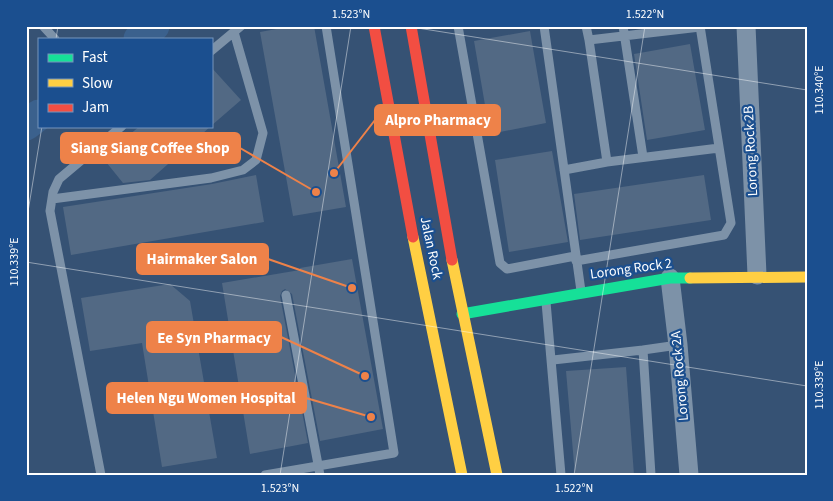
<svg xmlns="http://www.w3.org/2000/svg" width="833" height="501" font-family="'Source Sans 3',sans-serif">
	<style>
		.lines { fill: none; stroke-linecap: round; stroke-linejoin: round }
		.river { stroke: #3b618d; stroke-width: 31 }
		.building { fill: #526984 }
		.lane { stroke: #7d92a8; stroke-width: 9 }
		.street { stroke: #7d92a8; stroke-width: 19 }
		.fast { stroke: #16e098; stroke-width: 11 }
		.slow { stroke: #ffcf43; stroke-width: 11 }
		.jam { stroke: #f24e42; stroke-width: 11 }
		.ticks { fill: none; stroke: #fff; stroke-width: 1; stroke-opacity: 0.45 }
		.labels { text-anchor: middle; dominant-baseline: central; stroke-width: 4.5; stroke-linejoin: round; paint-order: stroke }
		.street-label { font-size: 14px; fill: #fff; stroke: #1b4f8f }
		.leader { fill: none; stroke: #ee8249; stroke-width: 2 }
		.callout-dot { fill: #ee8249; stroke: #1b4f8f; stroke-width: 2 }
		.callout { fill: #ee8249; stroke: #ee8249; stroke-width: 2 }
		.callout-label { font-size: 15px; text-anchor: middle; font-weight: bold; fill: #fff }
		.neatline { fill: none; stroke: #fff; stroke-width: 2 }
		.ticks-label { font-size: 12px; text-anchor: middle; fill: #fff }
	</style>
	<rect width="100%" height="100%" fill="#365274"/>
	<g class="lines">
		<path class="river" d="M139,39L154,26
			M26,125L39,115"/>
	</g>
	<path class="building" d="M293,26H314L346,207L293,216L260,32Z
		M530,31L546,123L490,134L474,41Z
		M690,44L705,130L647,140L634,54Z
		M211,67L241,100L211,126Z
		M140,126H211L150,180L123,183L102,157Z
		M552,151L568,242L509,252L495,160Z
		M256,175L264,222L71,255L63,207L212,184Z
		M704,175L711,220L580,240L574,194Z
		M352,259L383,429L320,441L292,294L285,289L282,291L280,296L308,443L250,454L222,283L300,270V268Z
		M170,284L190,301L217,458L162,467L142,343L90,351L81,298Z
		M626,367L634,475H575L566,371Z"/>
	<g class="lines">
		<path class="lane" d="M43,26L55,39
			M458,26L500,263L507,269L575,256
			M544,26L581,291
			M586,26L589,40L700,27
			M623,26L643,157
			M589,40L607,162
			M211,51L241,26
			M564,170L607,162L719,148
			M52,199L211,178L243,170L256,160L263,133L234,32
			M576,261L724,235L731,223L700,26
			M286,295L320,475
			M546,302L561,475
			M553,360L643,350
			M101,475L50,211L53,192L59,179L122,126
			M265,475L394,453L326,26
			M651,475L643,350L678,345"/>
		<path class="street" d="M746,26L757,275
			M670,278L678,345L689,475"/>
		<path class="fast" d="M462,314L670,278H690"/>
		<path class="slow" d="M413,237L462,475
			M452,260L497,475
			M690,278L807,277"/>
		<path class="jam" d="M374,26L413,237
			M411,26L452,260"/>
	</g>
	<path class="ticks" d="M405,26L807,90M56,39L58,26M26,224L42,126M26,262L807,386M280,475L351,26M574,475L645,26"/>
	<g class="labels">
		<g class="street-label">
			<text transform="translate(751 151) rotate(-93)">Lorong Rock 2B</text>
			<text transform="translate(431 248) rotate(78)">Jalan Rock</text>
			<text transform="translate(631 269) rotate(-8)">Lorong Rock 2</text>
			<text transform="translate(680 376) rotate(-95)">Lorong Rock 2A</text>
		</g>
	</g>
	<path class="leader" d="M334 173L375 120M316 192L240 148M352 288L268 259M365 376L281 337M371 417L306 398"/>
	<g class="callout-dot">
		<circle cx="334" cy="173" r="5"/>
		<circle cx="316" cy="192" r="5"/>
		<circle cx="352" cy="288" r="5"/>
		<circle cx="365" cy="376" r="5"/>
		<circle cx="371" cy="417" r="5"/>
	</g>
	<g class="callout">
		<rect x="375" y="105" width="125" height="30" rx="5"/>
		<rect x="61" y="133" width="179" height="30" rx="5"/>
		<rect x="137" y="244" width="131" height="30" rx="5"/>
		<rect x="147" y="322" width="134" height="30" rx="5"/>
		<rect x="107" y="383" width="199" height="30" rx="5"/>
	</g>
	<g class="callout-label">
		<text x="438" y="125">Alpro Pharmacy</text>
		<text x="150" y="153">Siang Siang Coffee Shop</text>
		<text x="202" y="264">Hairmaker Salon</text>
		<text x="214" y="343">Ee Syn Pharmacy</text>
		<text x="206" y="403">Helen Ngu Women Hospital</text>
	</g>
	<rect width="833" height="501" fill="none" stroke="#1b4f8f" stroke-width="55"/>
	<rect x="38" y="38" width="175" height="90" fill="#1b4f8f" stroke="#7695bc"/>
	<rect x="48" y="54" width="25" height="8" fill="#16e098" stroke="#7695bc"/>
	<text x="82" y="62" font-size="15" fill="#ffffff">Fast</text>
	<rect x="48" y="79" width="25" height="8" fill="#ffcf43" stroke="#7695bc"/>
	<text x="82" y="88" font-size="15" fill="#ffffff">Slow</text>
	<rect x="48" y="104" width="25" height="8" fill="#f24e42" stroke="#7695bc"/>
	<text x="82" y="112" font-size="15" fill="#ffffff">Jam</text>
	<rect x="28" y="28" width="778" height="446" class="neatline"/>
	<g class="ticks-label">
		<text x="351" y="18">1.523°N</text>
		<text x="645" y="18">1.522°N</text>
		<text transform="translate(819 90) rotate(-90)" y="4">110.340°E</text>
		<text transform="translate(14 262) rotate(-90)" y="4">110.339°E</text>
		<text transform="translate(819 385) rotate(-90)" y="4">110.339°E</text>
		<text x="280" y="492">1.523°N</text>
		<text x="574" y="492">1.522°N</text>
	</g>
</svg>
